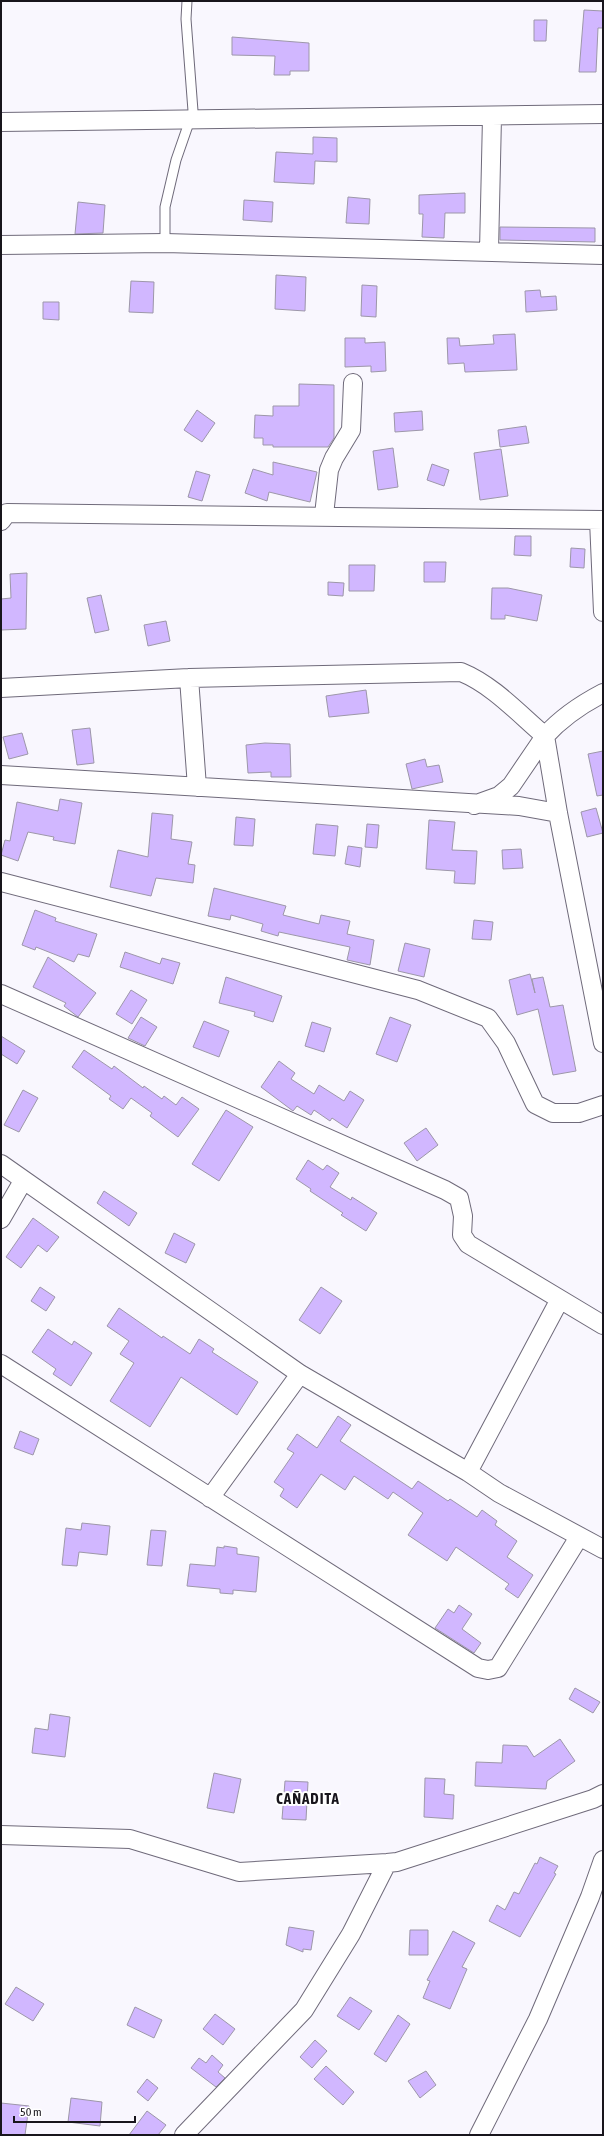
<svg xmlns="http://www.w3.org/2000/svg" width="604" height="2136" font-family="'Asap Condensed',sans-serif">
	<style>
		.building { fill: #d1b7ff; stroke: #9d97a9 }
		.lines { fill: none; stroke-linecap: round; stroke-linejoin: round }
		.service-casing { stroke: #6f6a7a; stroke-width: 11 }
		.minor-casing { stroke: #6f6a7a; stroke-width: 20 }
		.service { stroke: #fff; stroke-width: 9 }
		.minor { stroke: #fff; stroke-width: 18 }
		.labels { text-anchor: middle; dominant-baseline: central; stroke-width: 4; stroke-linejoin: round; paint-order: stroke }
		.district-label { font-size: 15px; font-weight: bold; letter-spacing: 1px; fill: #18151c; stroke: #fff }
	</style>
	<rect width="100%" height="100%" fill="#f9f7fe"/>
	<path class="building" d="M584,10L603,11V28H598L596,72H579Z
		M534,20H547L546,41H534Z
		M232,37L309,43V71H290V75H274L275,56L232,55Z
		M313,137L337,138V162L315,161L314,184L274,182L276,152L313,154Z
		M465,193V213H445L444,238L422,237L423,214H419V195Z
		M348,197L370,199L369,224L346,223Z
		M244,200L273,202L272,222L243,220Z
		M78,202L105,205L103,233L75,234Z
		M500,227L595,228V242L500,240Z
		M276,275L306,277L305,311L275,309Z
		M131,281L154,282L153,313L129,312Z
		M362,285L377,286L376,317L361,316Z
		M540,290L541,297L556,296L557,310L526,312L525,291Z
		M43,302H59V320L43,319Z
		M515,334L517,370L465,372L464,363L448,364L447,338H459L460,346L494,344L493,335Z
		M345,338H365V343L385,342L386,371L371,372V366L345,367Z
		M299,384L334,385V438L328,447H273V445H263V438H254L255,415L273,416V406H299Z
		M197,410L215,423L202,442L184,430Z
		M422,411L423,430L395,432L394,413Z
		M526,426L529,443L500,447L498,430Z
		M393,448L398,487L378,490L373,451Z
		M501,449L508,496L480,500L474,453Z
		M273,462L317,472L310,502L269,492L267,501L245,493L253,469L273,475Z
		M432,464L449,470L444,486L427,480Z
		M196,471L210,475L202,501L188,497Z
		M515,536H531V556L514,555Z
		M571,548L585,549L584,568L570,567Z
		M424,562H446L445,582H424Z
		M349,565H375L374,591H349Z
		M27,573L26,629L1,630V599L11,598L10,574Z
		M328,582L344,583L343,596L328,595Z
		M492,588H508L542,595L537,621L505,615V619H491Z
		M101,595L109,630L95,633L87,598Z
		M166,621L170,641L148,646L144,625Z
		M366,690L369,713L329,717L326,696Z
		M90,728L94,763L77,765L72,730Z
		M22,733L28,754L9,759L3,737Z
		M265,743L290,744L291,777H271V772L248,773L246,745Z
		M603,751V795L597,796L588,754Z
		M425,759L427,767L439,765L443,782L412,789L406,764Z
		M60,799L82,803L75,844L53,840L54,837L28,832L18,861L1,855L5,840L10,841L17,802L58,811Z
		M596,808L603,833L587,837L581,812Z
		M152,813L173,815L171,839L192,842L188,864L195,865L193,883L156,878L151,896L110,887L118,850L148,857Z
		M236,817L255,819L253,846L234,845Z
		M429,820L455,822L452,850L477,851L475,884L454,883L455,871L426,869Z
		M316,824L338,826L335,856L313,854Z
		M367,824L379,825L377,848L365,847Z
		M348,846L362,848L360,867L345,864Z
		M521,849L523,868L503,869L502,850Z
		M214,888L286,906L283,915L319,924L321,915L350,921L347,934L374,940L370,965L347,960L350,947L279,932L278,936L261,931L263,924L231,915L230,920L208,916Z
		M35,910L56,918L55,921L97,934L89,957L78,954L74,962L36,947L35,950L22,945Z
		M474,920L493,922L491,940L472,939Z
		M405,943L430,949L424,977L398,971Z
		M125,952L160,964L162,958L180,963L173,984L120,967Z
		M48,957L96,993L78,1017L64,1006L66,1003L33,987Z
		M530,974L535,993L532,979L543,977L550,1007L563,1005L576,1071L553,1075L538,1009L517,1015L509,980Z
		M226,977L282,996L273,1022L254,1016L255,1012L219,1003Z
		M131,990L147,1000L132,1024L116,1014Z
		M141,1017L157,1027L145,1046L128,1038Z
		M390,1017L411,1025L397,1062L376,1054Z
		M204,1021L229,1031L219,1057L193,1047Z
		M312,1022L331,1028L324,1052L305,1046Z
		M1,1036L25,1051L17,1064L1,1054Z
		M84,1050L112,1069L114,1066L143,1088L144,1086L162,1099L164,1096L176,1105L182,1097L199,1109L178,1137L150,1116L152,1113L131,1098L123,1109L109,1099L111,1096L72,1067Z
		M279,1061L295,1073L291,1079L314,1094L319,1085L344,1101L350,1091L364,1100L347,1128L332,1118L330,1121L314,1110L311,1115L297,1106L293,1111L261,1087Z
		M23,1090L38,1098L19,1132L4,1125Z
		M226,1110L253,1127L219,1181L192,1164Z
		M426,1128L438,1145L417,1161L404,1143Z
		M308,1160L323,1170L327,1165L339,1173L330,1187L351,1200L352,1197L377,1213L366,1231L341,1215L343,1213L310,1191L311,1189L296,1179Z
		M104,1191L137,1213L129,1226L97,1203Z
		M33,1218L59,1237L47,1252L38,1245L21,1268L6,1257Z
		M174,1233L195,1244L186,1263L165,1253Z
		M40,1287L55,1297L46,1311L31,1301Z
		M321,1287L342,1301L320,1334L299,1320Z
		M119,1308L162,1338L163,1336L190,1354L199,1339L214,1349L212,1352L258,1382L237,1415L181,1377L150,1427L110,1401L134,1363L120,1354L129,1341L107,1326Z
		M48,1329L72,1345L74,1341L92,1353L71,1386L53,1374L56,1369L32,1352Z
		M338,1416L351,1425L340,1441L412,1489L418,1481L448,1501L450,1499L477,1517L482,1510L497,1521L495,1525L517,1541L507,1557L533,1575L518,1598L505,1589L509,1584L456,1547L447,1561L408,1535L423,1513L393,1492L388,1499L354,1476L345,1490L321,1474L297,1508L280,1496L284,1489L274,1482L294,1453L287,1449L297,1434L317,1448Z
		M20,1431L39,1439L33,1455L14,1448Z
		M82,1523L110,1526L107,1555L79,1552L77,1566L62,1565L66,1528L81,1530Z
		M151,1530L166,1531L162,1566L147,1565Z
		M224,1546L237,1548V1554L259,1557L256,1592L233,1590V1594L220,1593V1589L187,1586L190,1564L215,1566L217,1547L224,1548Z
		M459,1605L472,1614L462,1629L481,1643L474,1653L435,1628L448,1609L454,1613Z
		M575,1688L600,1702L593,1713L569,1699Z
		M50,1714L70,1717L65,1757L32,1753L35,1728L48,1730Z
		M560,1739L575,1761L547,1781L546,1789L475,1786L476,1762L502,1763L503,1745L527,1746L534,1757Z
		M214,1773L241,1779L234,1813L207,1808Z
		M425,1778L445,1779L444,1794L454,1795L453,1819L424,1817Z
		M285,1781L308,1782L306,1820L282,1819Z
		M540,1857L558,1866L554,1873L556,1874L520,1937L489,1921L497,1905L505,1910L514,1892L519,1894L535,1863L537,1864Z
		M289,1927L314,1931L311,1950L303,1949V1952L286,1945Z
		M410,1930H428V1955H409Z
		M453,1931L475,1943L462,1967L467,1969L450,2009L423,1998L430,1981L427,1980Z
		M16,1987L44,2004L33,2021L5,2004Z
		M350,1997L372,2011L359,2030L337,2016Z
		M135,2007L162,2020L154,2038L127,2025Z
		M215,2014L235,2029L223,2045L203,2029Z
		M398,2015L410,2024L386,2062L374,2054Z
		M315,2040L327,2051L312,2068L300,2057Z
		M212,2055L223,2065L218,2072L225,2078L216,2087L191,2068L199,2058L206,2063Z
		M326,2066L354,2092L343,2105L314,2079Z
		M426,2071L436,2085L420,2098L408,2081Z
		M147,2079L158,2088L148,2101L137,2092Z
		M71,2098L102,2102L100,2126L68,2122Z
		M1,2103L29,2106L25,2135H1Z
		M147,2111L166,2125L158,2135H129Z"/>
	<g class="lines">
		<g class="service-casing">
			<path id="service" d="M165,243V207L176,160L193,111L186,19L187,1"/>
		</g>
		<g class="minor-casing">
			<path id="minor" d="M1,122L603,114
				M1,245L165,243L603,255
				M489,251L492,117
				M324,515L329,470L334,458L351,430L353,383
				M599,520L603,612
				M1,521L7,513L603,520
				M189,678L197,787
				M1,688L189,678L461,672C493,685 519,714 545,736L511,786L499,796L474,805
				M603,693C580,705 562,717 545,736L558,813L603,1043
				M1,775L519,806L558,813
				M1,882L418,990L488,1018L506,1043L535,1104L553,1113H579L603,1105
				M1,994L445,1190L459,1198L463,1216L462,1235L468,1244L603,1325
				M1,1164L300,1374L468,1472L499,1493L603,1549
				M1,1219L23,1181
				M1,1364L478,1668L488,1670L498,1668L579,1537
				M468,1472L559,1301
				M210,1498L300,1374
				M1,1835L130,1839L239,1872L387,1863L397,1862L593,1799L603,1794
				M184,2135L304,2010L351,1934L387,1863
				M479,2135L538,2019L590,1897L603,1860"/>
		</g>
		<use href="#service" class="service"/>
		<use href="#minor" class="minor"/>
	</g>
	<g class="labels">
		<g class="district-label">
			<text x="308" y="1798">CAÑADITA</text>
		</g>
	</g>
	<rect width="604" height="2136" fill="none" stroke="#18151c" stroke-width="4"/>
	<path d="M14 2116v6h121v-6" fill="none" stroke="#18151c" stroke-width="2"/>
	<text x="20" y="2116" font-size="12" fill="#18151c" stroke="#ffffff" stroke-width="3" paint-order="stroke">50 m</text>
</svg>
